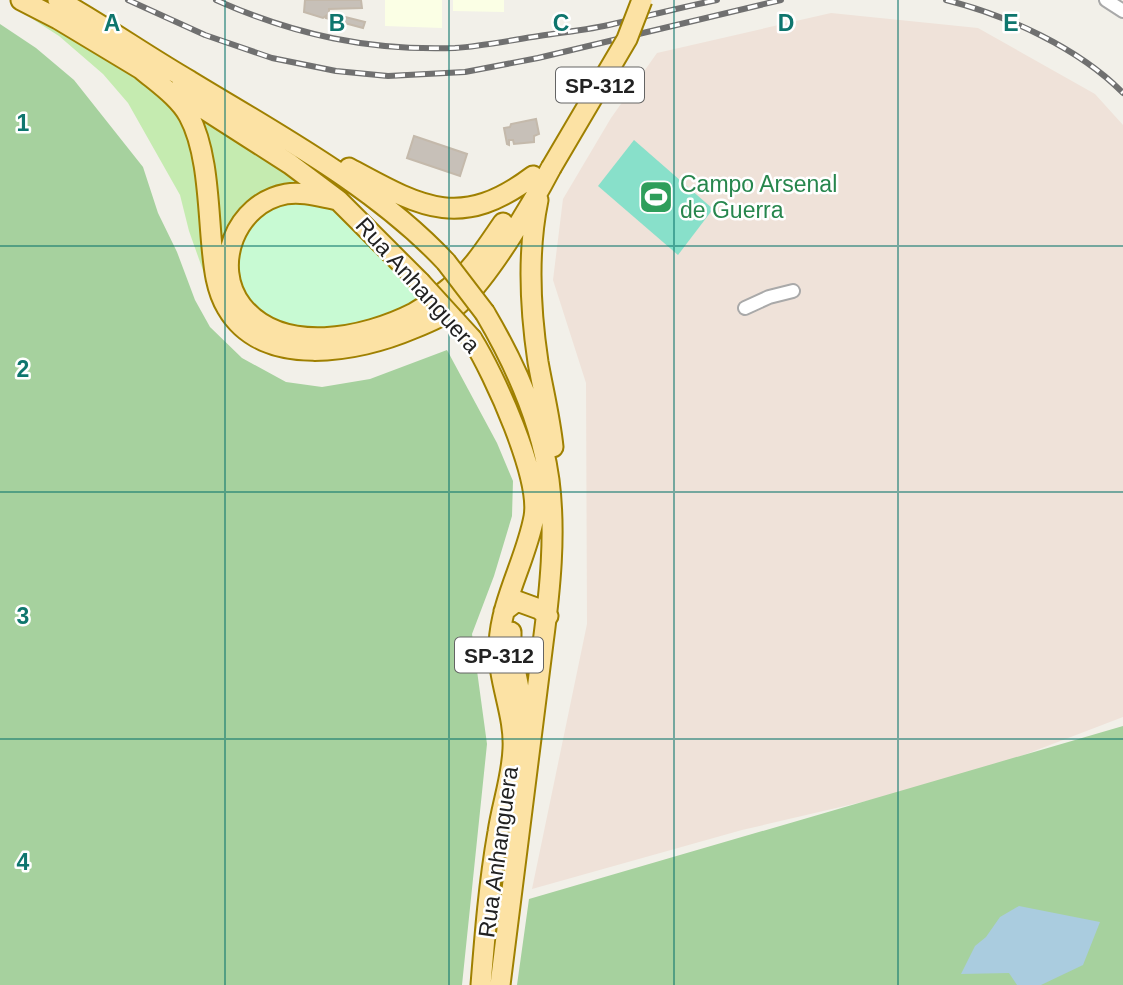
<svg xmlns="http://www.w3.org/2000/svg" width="1123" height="985" font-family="Helvetica,sans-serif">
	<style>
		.education { fill: #fbffe5 }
		.military { fill: #efe2d9 }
		.grass { fill: #c5ebb0 }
		.forest { fill: #a6d19e }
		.park { fill: #c8fad3 }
		.pitch { fill: #88e0ca }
		.water { fill: #aaccdf }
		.building { fill: #c7c0b8; stroke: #c4b9ab; stroke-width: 2 }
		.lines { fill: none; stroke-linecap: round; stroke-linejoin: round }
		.street-casing { stroke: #a9a9a9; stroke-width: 16 }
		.primary-casing { stroke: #9f8001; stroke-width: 23 }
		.street { stroke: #fff; stroke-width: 12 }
		.primary { stroke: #fce2a4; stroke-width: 19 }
		.rail-casing { stroke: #707070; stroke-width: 6 }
		.rail { stroke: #fff; stroke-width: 3.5; stroke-dasharray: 10; stroke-linecap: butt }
		.primary-bridge-casing { stroke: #9f8001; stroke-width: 23; stroke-linecap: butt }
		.primary-bridge { stroke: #fce2a4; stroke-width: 19 }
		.grid { fill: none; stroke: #0f766e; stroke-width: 2; stroke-opacity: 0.55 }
		.labels { text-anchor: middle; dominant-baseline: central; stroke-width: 5; stroke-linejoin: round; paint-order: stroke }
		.shield { fill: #fff; stroke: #646464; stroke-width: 2 }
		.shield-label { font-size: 21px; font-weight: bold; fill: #222 }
		.leisure-label { font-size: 23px; fill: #27864d; stroke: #fff; text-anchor: start }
		.street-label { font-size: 23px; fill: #222; stroke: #fff }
		.grid-label { font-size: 23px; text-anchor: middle; font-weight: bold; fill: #0f766e; stroke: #fff; stroke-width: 5; stroke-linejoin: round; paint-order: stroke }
	</style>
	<rect width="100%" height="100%" fill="#f2f0e9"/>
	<path class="education" d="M385,0H442V28L385,26Z
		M453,0H504V12L453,11Z"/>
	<path class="military" d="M831,13L978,28L1095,94L1123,125V717L961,779L742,830L532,889L587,624L586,383L553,280L563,199L611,118L657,53Z"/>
	<path class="grass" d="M31,18L63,34L115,63L169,98L192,133L211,293L189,231L180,195L128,103L103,74L59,36Z
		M198,114L304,184C252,181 243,224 224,263C219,216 221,156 198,114Z"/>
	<path class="forest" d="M0,24L36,48L74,80L143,167L158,213L177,252L195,300L210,327L242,358L286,382L322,387L370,379L447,350L497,443L513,481L512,516L494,576L472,634L487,744L462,985H0Z
		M1123,726V985H517L529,899Z"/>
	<path class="park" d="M295,200L321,202L342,215L425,300L345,331L280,327L257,311L245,293L237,269V252L254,219L273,206Z"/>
	<path class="pitch" d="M634,140L713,209L678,255L598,186Z"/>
	<path class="water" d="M1019,906L1100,922L1083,965L1041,985H1017L1009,973L961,974L975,946L986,937L1000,917Z"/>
	<path class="building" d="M305,0H361L362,8L329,9V13L365,22L363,28L326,18L327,15L323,18L304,12Z
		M536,119L539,134L534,136V142L514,144L513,140H509V145L507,144L504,128L510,127L511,124Z
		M414,136L467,154L460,176L407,158Z"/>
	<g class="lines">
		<g class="street-casing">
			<path id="street" d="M1106,0L1123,11
				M745,308L769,297L793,291"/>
		</g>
		<g class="primary-casing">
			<path id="primary" d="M21,0L58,19L151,75
				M58,0C103,25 145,55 190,81C277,134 376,187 446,262
				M140,68C156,82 179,97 189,116C208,151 208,207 212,247C214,268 216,290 227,308C263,370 358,352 412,329C429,322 449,314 463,300C493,270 531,206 551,168
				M176,91L290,164L338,200L420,282
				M349,168C421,207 460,231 533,176
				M338,200C321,197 303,191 286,194C236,203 211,266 242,306C282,356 365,338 414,313C426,306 438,297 449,288C472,271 487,246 503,223
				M538,200C527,253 530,308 538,362C543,390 550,418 553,447
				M485,313C515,364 541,421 549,480C556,534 550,590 543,643C529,757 515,871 500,985
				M472,339C494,374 541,477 534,517C526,560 501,600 499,644C497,680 515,714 513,749C512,777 502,805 498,832C489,883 485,934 481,985
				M504,611L517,601L539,609L548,616
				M511,632V649L528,733"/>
		</g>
		<use href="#street" class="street"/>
		<use href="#primary" class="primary"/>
		<g class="rail-casing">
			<path id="rail" d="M128,0L205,35L272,58L336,71L388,76L465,72L538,58L781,0
				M216,0C294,35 370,51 455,48C483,46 512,40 539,36C564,32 589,30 613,24C648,16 682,7 717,0
				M946,0C1006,15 1079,48 1123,93"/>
		</g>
		<use href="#rail" class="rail"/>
		<g class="primary-bridge-casing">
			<path id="primary-bridge" d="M551,168L627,39L642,0
				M446,262L485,313
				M420,282L472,339"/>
		</g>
		<use href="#primary-bridge" class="primary-bridge"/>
	</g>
	<path class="grid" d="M225,0V985M449,0V985M674,0V985M898,0V985M0,246H1123M0,492H1123M0,739H1123"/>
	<defs>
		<g id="stadium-square" transform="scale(1.75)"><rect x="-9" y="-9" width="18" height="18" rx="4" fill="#2e9e5b" stroke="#fff"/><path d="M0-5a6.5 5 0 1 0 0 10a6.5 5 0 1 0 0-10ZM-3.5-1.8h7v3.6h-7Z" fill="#fff"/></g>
	</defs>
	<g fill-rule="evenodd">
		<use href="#stadium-square" x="656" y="197"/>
	</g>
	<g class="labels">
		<g class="shield">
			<rect x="556" y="67.5" width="88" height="35" rx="5"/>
			<rect x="455" y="637.5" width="88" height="35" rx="5"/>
		</g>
		<g class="shield-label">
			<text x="600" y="85">SP-312</text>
			<text x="499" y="655">SP-312</text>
		</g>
		<g class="leisure-label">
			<text x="680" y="184">Campo Arsenal<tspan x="680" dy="26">de Guerra</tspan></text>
		</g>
		<g class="street-label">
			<text transform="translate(418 285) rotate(48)">Rua Anhanguera</text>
			<text transform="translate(498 852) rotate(-82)">Rua Anhanguera</text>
		</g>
	</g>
	<g class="grid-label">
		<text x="112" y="31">A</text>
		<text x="337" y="31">B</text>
		<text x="561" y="31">C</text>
		<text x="786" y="31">D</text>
		<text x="1011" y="31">E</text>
		<text x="23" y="131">1</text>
		<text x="23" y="377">2</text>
		<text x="23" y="624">3</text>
		<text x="23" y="870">4</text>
	</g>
</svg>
